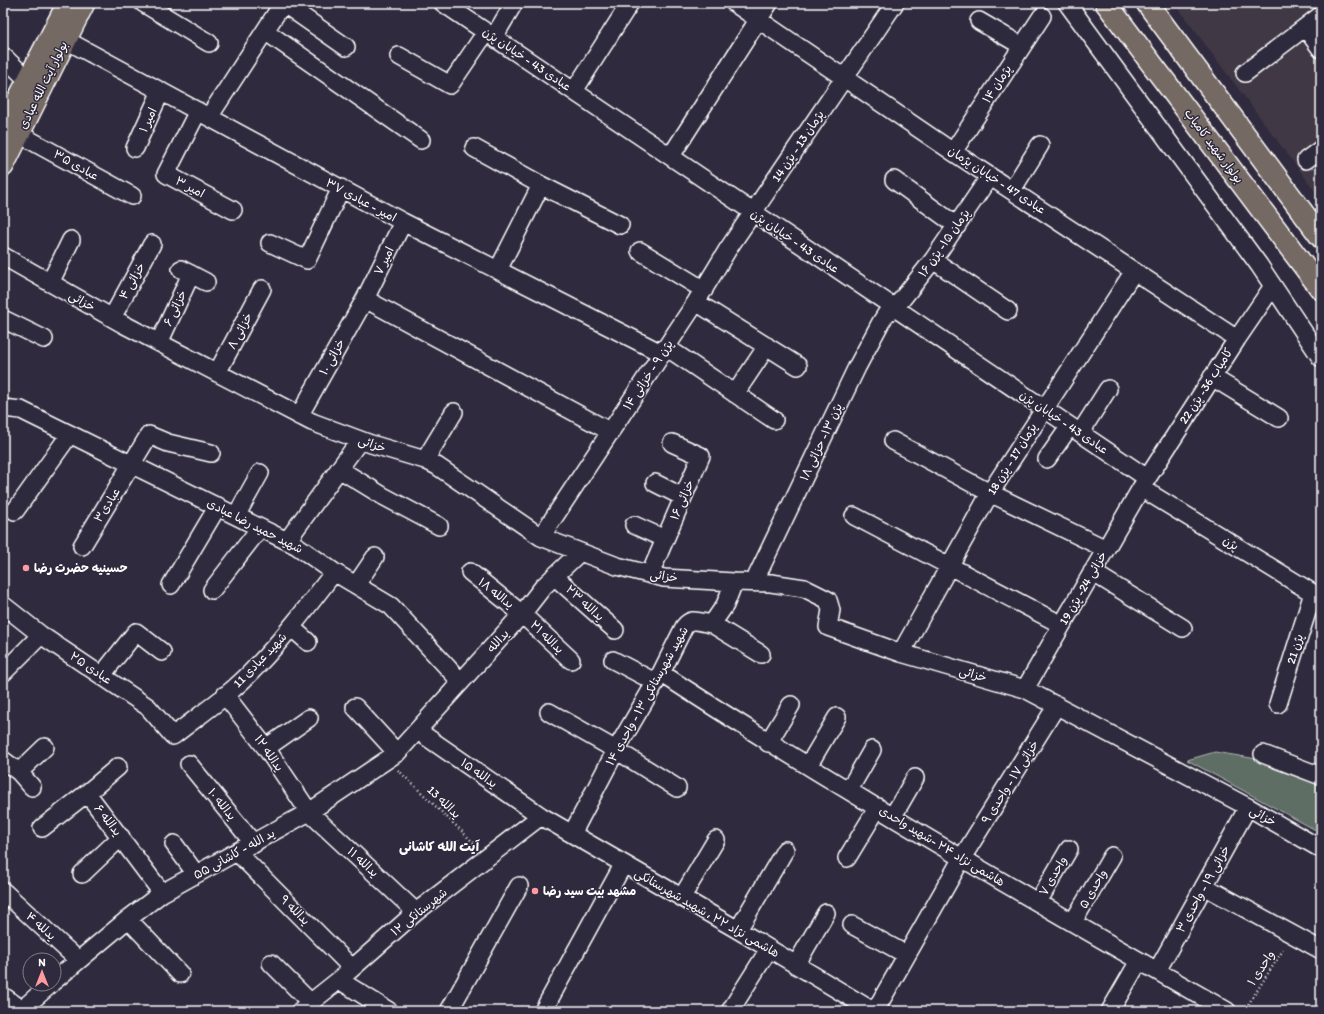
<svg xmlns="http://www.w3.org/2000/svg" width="1324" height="1014" font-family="Itim,'Playpen Sans Arabic',sans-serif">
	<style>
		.built { fill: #413845 }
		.green { fill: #5f6e65; stroke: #afb6b2 }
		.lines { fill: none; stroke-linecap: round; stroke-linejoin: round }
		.minor-casing { stroke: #fff; stroke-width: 20 }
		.major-casing { stroke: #fff; stroke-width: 24 }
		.path { stroke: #fff; stroke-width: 2.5; stroke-dasharray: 1 3; stroke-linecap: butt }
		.minor { stroke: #2f2a3d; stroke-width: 17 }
		.major { stroke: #756964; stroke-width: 21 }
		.poi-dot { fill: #ff9aa2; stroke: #2f2a3d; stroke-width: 1.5 }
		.labels { text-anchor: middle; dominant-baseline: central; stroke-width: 3; stroke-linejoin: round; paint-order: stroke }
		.street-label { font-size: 12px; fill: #fff; stroke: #2f2a3d }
		.poi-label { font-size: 12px; font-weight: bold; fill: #fff; stroke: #2f2a3d; text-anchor: start }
		.neighbourhood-label { font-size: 13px; font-weight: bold; fill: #fff; stroke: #2f2a3d }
	</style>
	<rect width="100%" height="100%" fill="#2f2a3d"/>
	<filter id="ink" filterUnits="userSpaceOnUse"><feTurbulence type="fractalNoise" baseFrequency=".025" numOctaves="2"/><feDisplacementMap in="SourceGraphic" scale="8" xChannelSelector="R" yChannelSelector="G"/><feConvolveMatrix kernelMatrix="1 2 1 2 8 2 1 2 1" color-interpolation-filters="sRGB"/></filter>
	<g filter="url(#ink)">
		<path class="built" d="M1174,3H1321V199Z"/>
		<path class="green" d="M1215,752L1263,760L1321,783V833L1187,760Z"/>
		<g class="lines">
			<g class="minor-casing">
				<path id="minor" d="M143,3L209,43
					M283,3L346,47
					M443,3L1147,478
					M734,3L953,152L1237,339
					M1067,3L1259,265L1321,358
					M979,21L1022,46
					M1305,27L1321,49
					M265,31L421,140
					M494,37L514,3
					M66,40L403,222L661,353
					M3,56L28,80L39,87
					M399,56L450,85L486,32
					M1245,73L1321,15
					M574,91L630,3
					M198,111L166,174L233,210
					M209,117L283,3
					M19,134L132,196
					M135,148L161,91
					M474,148L541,185L620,225
					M953,152L1042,16
					M671,156L769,3
					M1306,160L1321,149
					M894,180L957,226
					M1012,190L1040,145
					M270,243L307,260L341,188
					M640,251L704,290
					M3,256L123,324L312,422L371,444L425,460L437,466L541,537L617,566L664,578L734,582L771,583L804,588L828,600L831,610L828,627L901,653L1025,689L1248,807L1321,849
					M933,260L1008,311
					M181,269L206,282
					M498,270L541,185
					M50,283L71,240
					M365,299L611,432
					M696,302L798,366
					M112,318L152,244
					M3,319L44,339
					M159,343L191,274
					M666,347L774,420
					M217,373L262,289
					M1212,377L1279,418
					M735,394L767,346
					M3,408L21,410L297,546L334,572L391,606L460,681
					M299,416L365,299L403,222
					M1080,433L1108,389
					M893,441L990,493L1106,549
					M1047,459L1070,426
					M425,460L454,412
					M339,469L383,496L439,526
					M655,483L683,497
					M1141,488L1321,598
					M15,511L70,434
					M236,516L260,473
					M854,516L1062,625
					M634,525L665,539
					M541,537L696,302L728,249L895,3
					M287,541L360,440
					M82,546L149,435L168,443L211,453
					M470,572L522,614L571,660
					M1092,572L1183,628
					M650,574L701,456L672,443
					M554,576L615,630
					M754,582L857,367L881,322L886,314L895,308L933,260L990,176
					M171,585L218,506
					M356,585L375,557
					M212,590L260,528
					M3,605L41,635L148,707L173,736C201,714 231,694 255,668C284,638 309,605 334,572
					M712,624L761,654
					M291,627L308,642
					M901,653L990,493L1134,271
					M613,660L655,682
					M3,673L41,635
					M661,673C845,793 1036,902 1227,1011
					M102,675L136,632L162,652
					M1025,689L1141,488L1237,339L1273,286
					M225,695L266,748L309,812L416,912
					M1278,704L1313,593
					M355,707L397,753
					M549,712L616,750L677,788
					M418,731L541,816L738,930L873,1011
					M768,743L791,705
					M266,748L309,718
					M1263,754L1321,776
					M3,760L19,772L32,787
					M189,764L254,844
					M808,766L837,717
					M19,772L45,747
					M849,790L872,750
					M87,793L118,767
					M893,816L915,778
					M42,828L87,793L162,893
					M572,834L616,750L661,673L684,627C692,616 700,623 712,624L725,605L734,582
					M174,844L196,874
					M237,852L352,968
					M847,858L878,807
					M82,874L121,837
					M1204,886L1321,950
					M3,891L78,960
					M682,897L716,840
					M1038,902L1069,849
					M128,919L180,974
					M1073,922L1112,856
					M852,925L907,955
					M738,930L785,850
					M271,963L310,1002
					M796,965L826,913
					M1157,971L1248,807
					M339,980L389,1011
					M54,981L128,919L162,893L309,812L397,753L522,614L543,587L580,552
					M3,996L24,1011
					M20,1011L51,984
					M300,1011L339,980L416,912L541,816
					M449,1011L519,886
					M543,1011L623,865
					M730,1011L769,949
					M875,1011L962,858L1057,705
					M1110,1011L1139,961"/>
			</g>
			<g class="major-casing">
				<path id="major" d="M1106,3L1321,289
					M1147,3L1321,237
					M3,129L68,3
					M3,166L84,3"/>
			</g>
			<path class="path" d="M398,770L478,847
				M1244,1011L1285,947"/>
			<use href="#minor" class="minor"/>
			<use href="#major" class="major"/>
		</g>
	</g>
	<g class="poi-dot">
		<circle cx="26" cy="568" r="4"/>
		<circle cx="535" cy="891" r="4"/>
	</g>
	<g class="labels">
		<g class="street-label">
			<text transform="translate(527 59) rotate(34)">عبادی 43 - خیابان پژن</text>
			<text transform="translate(997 84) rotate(-57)">پژمان ۱۴</text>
			<text transform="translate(43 85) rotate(-64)">بولوار آیت الله عبادی</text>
			<text transform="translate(148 120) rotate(-65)">امیر ۱</text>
			<text transform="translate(798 146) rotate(-56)">پژمان 13 - پژن 14</text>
			<text transform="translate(1214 146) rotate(53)">بولوار شهید کامیاب</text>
			<text transform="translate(76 165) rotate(29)">عبادی ۳۵</text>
			<text transform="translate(997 180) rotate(33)">عبادی 47 - خیابان پژمان</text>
			<text transform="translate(190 187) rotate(28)">امیر ۳</text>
			<text transform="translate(361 200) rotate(28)">امیر - عبادی ۳۷</text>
			<text transform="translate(795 241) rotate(34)">عبادی 43 - خیابان پژن</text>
			<text transform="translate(944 243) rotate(-55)">پژمان ۱۵- پژن ۱۶</text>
			<text transform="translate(384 261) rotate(-64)">امیر ۷</text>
			<text transform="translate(132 281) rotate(-61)">خزائی ۴</text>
			<text transform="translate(82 301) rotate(30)">خزائی</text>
			<text transform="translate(175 308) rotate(-65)">خزائی ۶</text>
			<text transform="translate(240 331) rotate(-62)">خزائی ۸</text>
			<text transform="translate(332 357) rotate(-61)">خزائی ۱۰</text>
			<text transform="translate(648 375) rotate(-57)">پژن ۹ - خزائی ۱۴</text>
			<text transform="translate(1206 386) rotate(-57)">کامیاب 36- پژن 22</text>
			<text transform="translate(1064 422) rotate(34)">عبادی 43 - خیابان پژن</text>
			<text transform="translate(821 442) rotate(-65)">پژن ۱۳- حزائی ۱۸</text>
			<text transform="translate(372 444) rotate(19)">خزائی</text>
			<text transform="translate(1012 459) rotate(-58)">پژمان 17 - پژن 18</text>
			<text transform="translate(682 500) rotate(-67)">خزائی ۱۶</text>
			<text transform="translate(107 505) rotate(-58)">عبادی۳</text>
			<text transform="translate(255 526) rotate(27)">شهید حمید رضا عبادی</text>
			<text transform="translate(1231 543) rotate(31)">پژن</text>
			<text transform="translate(664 576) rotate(9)">خزائی</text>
			<text transform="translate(1083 588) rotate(-60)">خزائی 24- پژن 19</text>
			<text transform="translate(496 593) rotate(38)">یدالله ۱۸</text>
			<text transform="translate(585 603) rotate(42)">یدالله ۲۳</text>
			<text transform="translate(547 637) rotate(44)">یدالله ۲۱</text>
			<text transform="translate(498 641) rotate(-48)">یدالله</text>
			<text transform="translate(1295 649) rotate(-73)">پژن 21</text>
			<text transform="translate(260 660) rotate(-46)">شهید عبادی 11</text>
			<text transform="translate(91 668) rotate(34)">عبادی ۲۵</text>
			<text transform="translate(973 674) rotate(16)">خزائی</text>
			<text transform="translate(647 696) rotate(-61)">شهید شهرستانکی ۱۳ - واحدی ۱۴</text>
			<text transform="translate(269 753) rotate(55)">یدالله ۱۲</text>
			<text transform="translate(479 773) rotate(35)">یدالله ۱۵</text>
			<text transform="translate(1010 782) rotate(-58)">خزائی ۱۷ - واحدی ۹</text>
			<text transform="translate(444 802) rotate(44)">یدالله 13</text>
			<text transform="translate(222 804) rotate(51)">یدالله ۱۰</text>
			<text transform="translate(1263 816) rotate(29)">خزائی</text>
			<text transform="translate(108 820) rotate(52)">یدالله ۶</text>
			<text transform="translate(942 846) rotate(31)">هاشمی نژاد ۲۴ -شهید واحدی</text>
			<text transform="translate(234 854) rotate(-29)">ید الله - کاشانی ۵۵</text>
			<text transform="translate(363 862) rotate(43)">یدالله ۱۱</text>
			<text transform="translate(1053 876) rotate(-60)">واحدی ۷</text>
			<text transform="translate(1093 889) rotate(-60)">واحدی ۵</text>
			<text transform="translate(1203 889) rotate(-61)">خزائی ۱۹ - واحدی ۳</text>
			<text transform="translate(295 910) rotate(45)">یدالله ۹</text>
			<text transform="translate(419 912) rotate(-39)">شهرستانکی ۱۲</text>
			<text transform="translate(707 913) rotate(30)">هاشمی نژاد ۲۲ ، شهید شهرستانکی</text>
			<text transform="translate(41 926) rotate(42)">یدلله ۴</text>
			<text transform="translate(1261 968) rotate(-57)">واحدی ۱</text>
		</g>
		<g class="poi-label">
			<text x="34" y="568">حسینیه حضرت رضا</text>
			<text x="543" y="891">مشهد بيت سيد رضا</text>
		</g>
		<g class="neighbourhood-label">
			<text x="439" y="846">آیت الله کاشانی</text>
		</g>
	</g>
	<rect width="1324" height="1014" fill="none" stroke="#2f2a3d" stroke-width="16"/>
	<rect x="8" y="8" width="1308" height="998" fill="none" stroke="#fff" stroke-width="1.5" filter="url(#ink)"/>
	<g transform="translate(42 972)"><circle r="19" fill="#2f2a3d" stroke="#827f8b"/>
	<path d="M0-3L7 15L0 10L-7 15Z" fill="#ff9aa2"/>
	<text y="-6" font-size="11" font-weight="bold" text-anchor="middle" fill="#ffffff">N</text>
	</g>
</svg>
